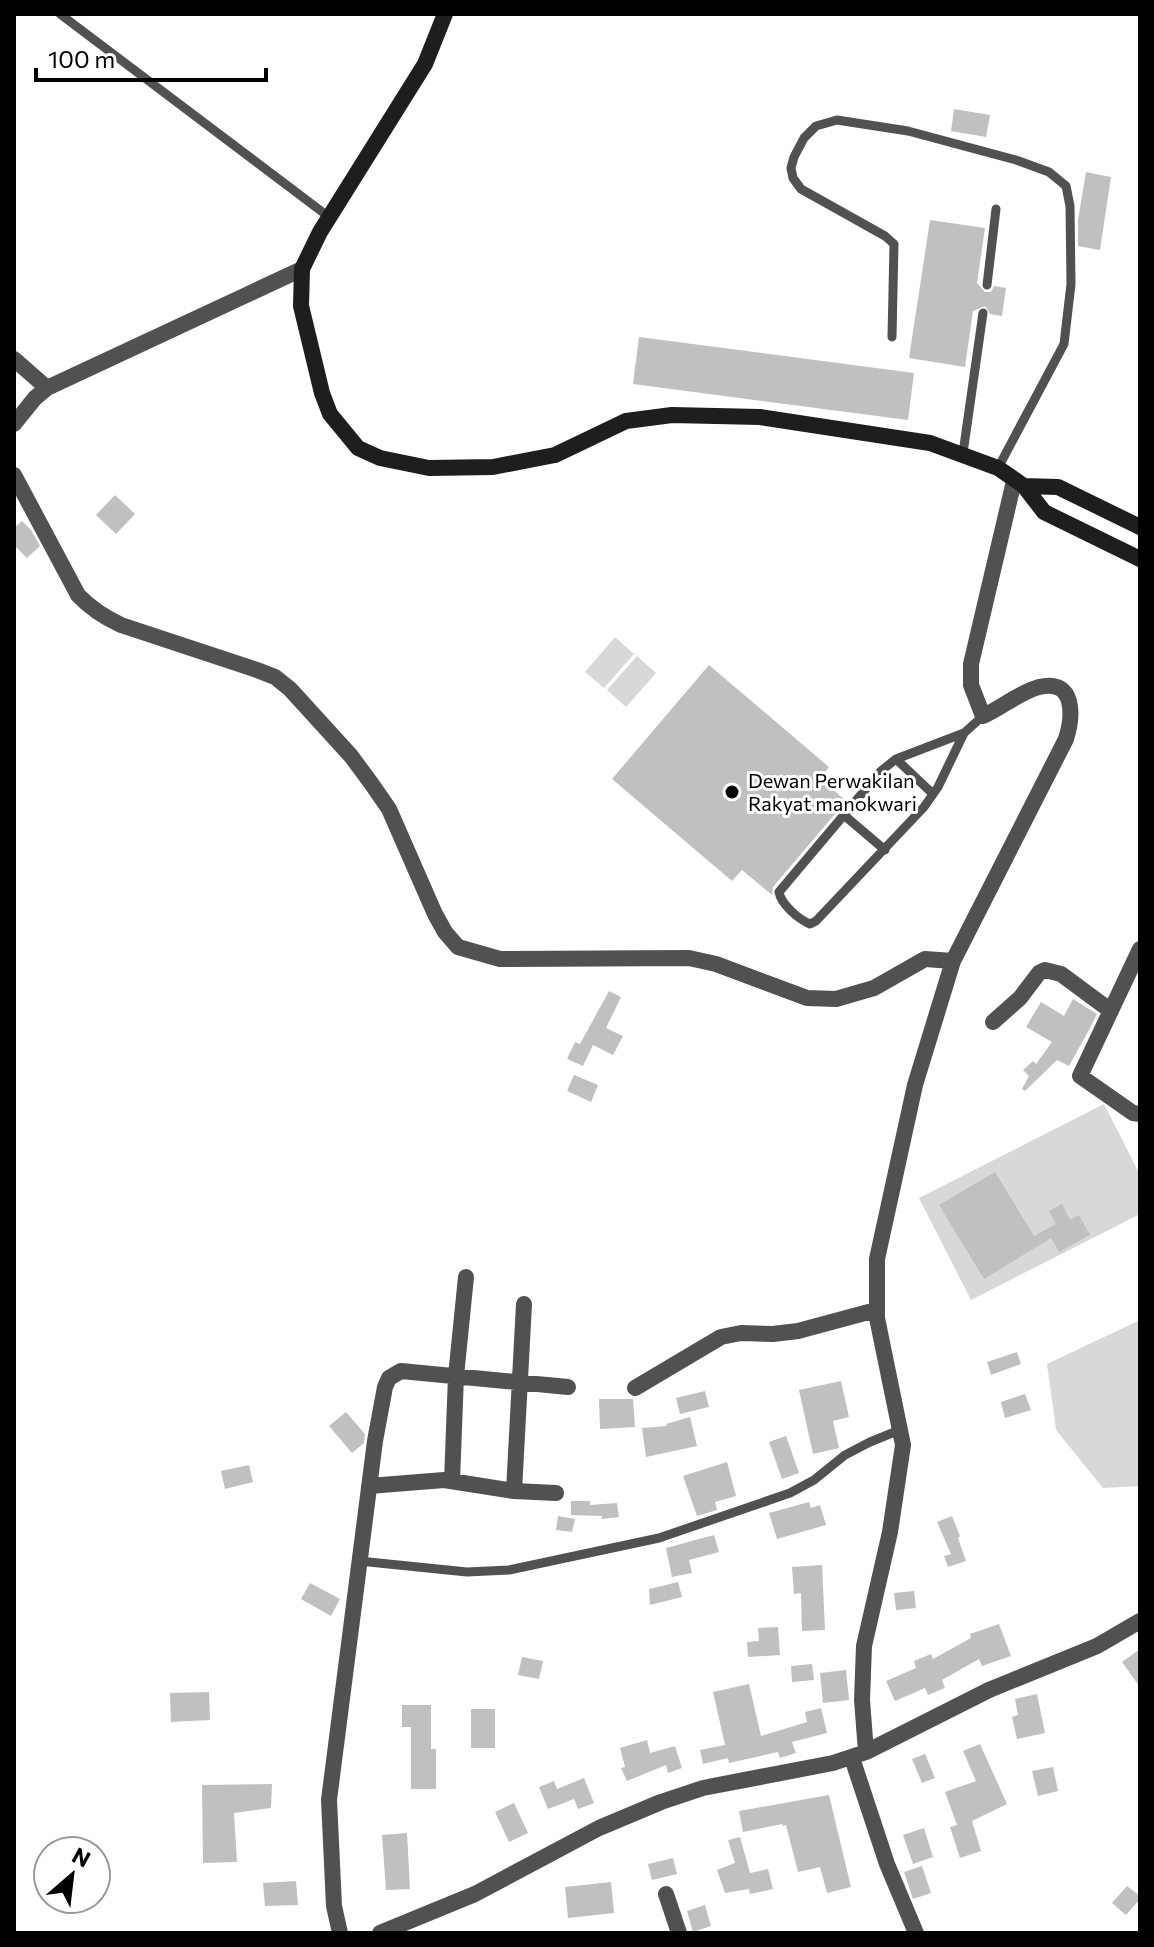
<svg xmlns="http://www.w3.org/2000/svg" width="1154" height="1947" font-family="Commissioner,sans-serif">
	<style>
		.green { fill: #d8d8d8 }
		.building { fill: #c0c0c0 }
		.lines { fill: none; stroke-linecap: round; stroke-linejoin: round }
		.lane { stroke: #515151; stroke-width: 9 }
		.street { stroke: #515151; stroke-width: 16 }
		.secondary { stroke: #1e1e1e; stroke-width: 16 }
		.poi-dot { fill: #000; stroke: #fff; stroke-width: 3 }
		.labels { text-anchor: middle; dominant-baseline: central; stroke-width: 6; stroke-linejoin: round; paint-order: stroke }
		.poi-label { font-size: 20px; fill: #000; stroke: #fff; text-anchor: start }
	</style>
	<rect width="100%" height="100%" fill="#fff"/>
	<path class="green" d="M615,637L634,654L604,688L585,672Z
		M637,656L656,673L626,707L607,690Z
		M1104,1104L1140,1175V1214L971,1300L919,1198Z
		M1140,1320V1486L1103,1488L1056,1430L1047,1364Z"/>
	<path class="building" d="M954,109L990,115L986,137L951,131Z
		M1086,172L1111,177L1100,250L1078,246V220Z
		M930,220L985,228L977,283L985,292H991L994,286L1006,288L1002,316L990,314L985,306L973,311L965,367L909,358Z
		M639,337L914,373L908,420L633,384Z
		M115,495L135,514L116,534L96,515Z
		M22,521L31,530L40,546L27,558L14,545V528Z
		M709,665L829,767L820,778L846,801L773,887L772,895L742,870L732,881L612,779Z
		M609,991L621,997L606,1028L623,1036L613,1055L593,1045L583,1066L567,1059L575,1042L580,1044Z
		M1073,999L1097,1014L1090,1028L1069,1066L1057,1060L1025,1091L1022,1089L1029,1076L1023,1070L1033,1061L1036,1064L1052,1042L1026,1027L1041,1002L1064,1016Z
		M574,1075L598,1085L591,1102L567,1091Z
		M995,1172L1034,1236L1056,1224L1049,1211L1062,1204L1070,1220L1079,1215L1090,1235L1059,1252L1051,1238L984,1279L939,1205Z
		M1017,1352L1021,1364L991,1375L987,1362Z
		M841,1381L849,1417L833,1421L839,1448L813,1454L799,1390Z
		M705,1391L709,1407L680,1414L676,1398Z
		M1025,1394L1031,1410L1005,1418L1001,1402Z
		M599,1399H633L635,1427L600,1429Z
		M346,1412L365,1434L364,1443L352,1453L329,1426Z
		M690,1417L697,1446L646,1457L642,1428L667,1426L666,1424Z
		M786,1436L799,1473L782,1479L769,1442Z
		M727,1462L736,1496L715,1502L717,1510L697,1516L683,1476Z
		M249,1465L253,1482L225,1489L221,1471Z
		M571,1501H590V1505L617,1503L619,1517L602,1519V1516L571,1515Z
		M809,1502L811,1508L820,1505L826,1525L777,1539L769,1513Z
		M558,1516L575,1519L572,1532L556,1530Z
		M952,1516L960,1536L958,1538L966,1561L948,1567L944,1556L951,1554L937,1522Z
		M714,1535L719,1552L689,1560L692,1573L672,1577L666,1548Z
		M822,1565L825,1630L802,1631L801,1593L794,1594L792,1567Z
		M678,1582L682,1597L650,1605L649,1589Z
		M310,1583L340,1599L331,1616L301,1599Z
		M914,1591L916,1608L896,1610L894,1593Z
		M999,1624L1011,1656L982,1666L979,1659L942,1680L945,1688L928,1695L925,1688L895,1701L886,1681L916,1668L914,1661L931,1654L933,1659L971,1638L970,1634Z
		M778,1627L780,1655L748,1657L747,1642L759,1641L758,1628Z
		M1140,1649V1687L1122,1662Z
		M522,1657L543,1661L539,1679L518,1675Z
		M812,1664L814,1680L792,1682L791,1666Z
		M846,1670L849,1700L823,1703L820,1673Z
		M749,1684L761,1736L807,1722L805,1712L821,1708L827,1733L792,1742L796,1753L780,1758L778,1752L729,1763L728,1758L703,1764L700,1750L725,1745L713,1692Z
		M209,1692L210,1720L171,1722L170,1693Z
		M1037,1694L1045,1733L1017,1739L1012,1717L1018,1715L1015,1699Z
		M402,1705H431V1749H436V1789H411V1727H402Z
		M471,1709H495V1748H471Z
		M647,1740L650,1753L675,1746L682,1768L668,1773L666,1765L627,1781L621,1768L625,1767L620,1748Z
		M980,1744L1007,1804L972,1821L981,1851L960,1858L950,1827L957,1825L945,1792L976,1781L963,1751Z
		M925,1754L935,1778L922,1783L912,1759Z
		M1053,1767L1058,1791L1038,1796L1032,1771Z
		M584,1778L594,1803L578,1809L574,1799L548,1809L539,1787L554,1781L557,1789Z
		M272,1784L271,1808L234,1813L237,1862L203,1863L202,1785Z
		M829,1795L851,1887L827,1893L820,1867L798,1872L786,1825L783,1826L782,1824L743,1832L739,1811Z
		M514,1803L528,1833L509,1842L495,1812Z
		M924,1828L933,1857L913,1864L903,1835Z
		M407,1833L410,1889L386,1890L382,1835Z
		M740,1837L750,1873L768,1869L773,1889L750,1894L749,1889L725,1893L717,1870L735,1863L728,1840Z
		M673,1858L677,1874L652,1880L648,1864Z
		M922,1866L931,1893L913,1899L904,1872Z
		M296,1881L298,1905L265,1906L263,1883Z
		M611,1882L614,1913L568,1918L565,1887Z
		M1127,1886L1140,1896V1899L1126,1915L1112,1903Z
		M705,1905L711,1926L693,1932L687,1911Z"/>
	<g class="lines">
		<path class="lane" d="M60,14L329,217
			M987,285L996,209
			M892,337L894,244L885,236L801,189L793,178L791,168L794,157L804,138L816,126L837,120L908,131L1016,160L1049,172L1066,186L1070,206L1071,284L1064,344L998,468
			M963,453L983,313
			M964,733L938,787L924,807L816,921L810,924C798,919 781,904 779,892L881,771L896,759L964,733L983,716
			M896,759L933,794
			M845,816L885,850
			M359,1561L467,1572L509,1570L659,1538L790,1493L814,1480L845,1455L870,1442L902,1429"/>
		<path class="street" d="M14,359L47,388
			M14,424L35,398L47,388L302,269
			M14,475L78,595C91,609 104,617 121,625L257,670L275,677L290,689L351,756L371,783L389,809L435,914L445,932L458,947L500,959L689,958L716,964L807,998L836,999L874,988L925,959L953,961
			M1140,949L1080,1076L1133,1113L1140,1114
			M993,1022L1020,998L1039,973L1045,970L1061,974L1111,1011
			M635,1388L721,1337L741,1333L773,1334L798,1331L876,1310
			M452,1481L456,1376L466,1277
			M369,1486L444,1480L514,1491L556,1493
			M514,1491L524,1304
			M866,1752L862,1700L864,1646L890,1532L903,1445L877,1318V1259L915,1085L953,961L1066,739C1073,717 1076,678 1039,687C1020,692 1001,708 983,716L971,685V664L1014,481
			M852,1758L887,1864L916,1933
			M666,1894L679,1933
			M340,1933L334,1906L329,1800L375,1441L385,1387L389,1378L401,1371L568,1387
			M380,1933L475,1894L599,1828L661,1802L703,1788L833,1763L866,1752L989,1690L1097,1646L1140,1621"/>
		<path class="secondary" d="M445,14L425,64L320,232L302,269L301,306L322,393L330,414L358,448L380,458L429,468L493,467L555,455L626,421L672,415L760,417L930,443L998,468L1024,486L1058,487L1140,527
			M1024,486L1044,512L1140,559"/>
	</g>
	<circle class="poi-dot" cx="732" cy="792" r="8"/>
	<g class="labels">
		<g class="poi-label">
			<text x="748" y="780">Dewan Perwakilan<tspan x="748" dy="23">Rakyat manokwari</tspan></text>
		</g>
	</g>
	<rect width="1154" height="1947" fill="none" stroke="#000000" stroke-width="32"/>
	<g transform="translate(72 1875) rotate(28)"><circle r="38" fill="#ffffff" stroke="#999999" stroke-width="2"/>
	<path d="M0-6L14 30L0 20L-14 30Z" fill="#000000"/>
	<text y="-12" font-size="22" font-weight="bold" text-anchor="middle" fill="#000000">N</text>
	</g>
	<path d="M36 68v12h230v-12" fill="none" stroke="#000000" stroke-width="4"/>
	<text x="48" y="68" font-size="24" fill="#000000" stroke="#ffffff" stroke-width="6" paint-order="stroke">100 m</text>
</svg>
